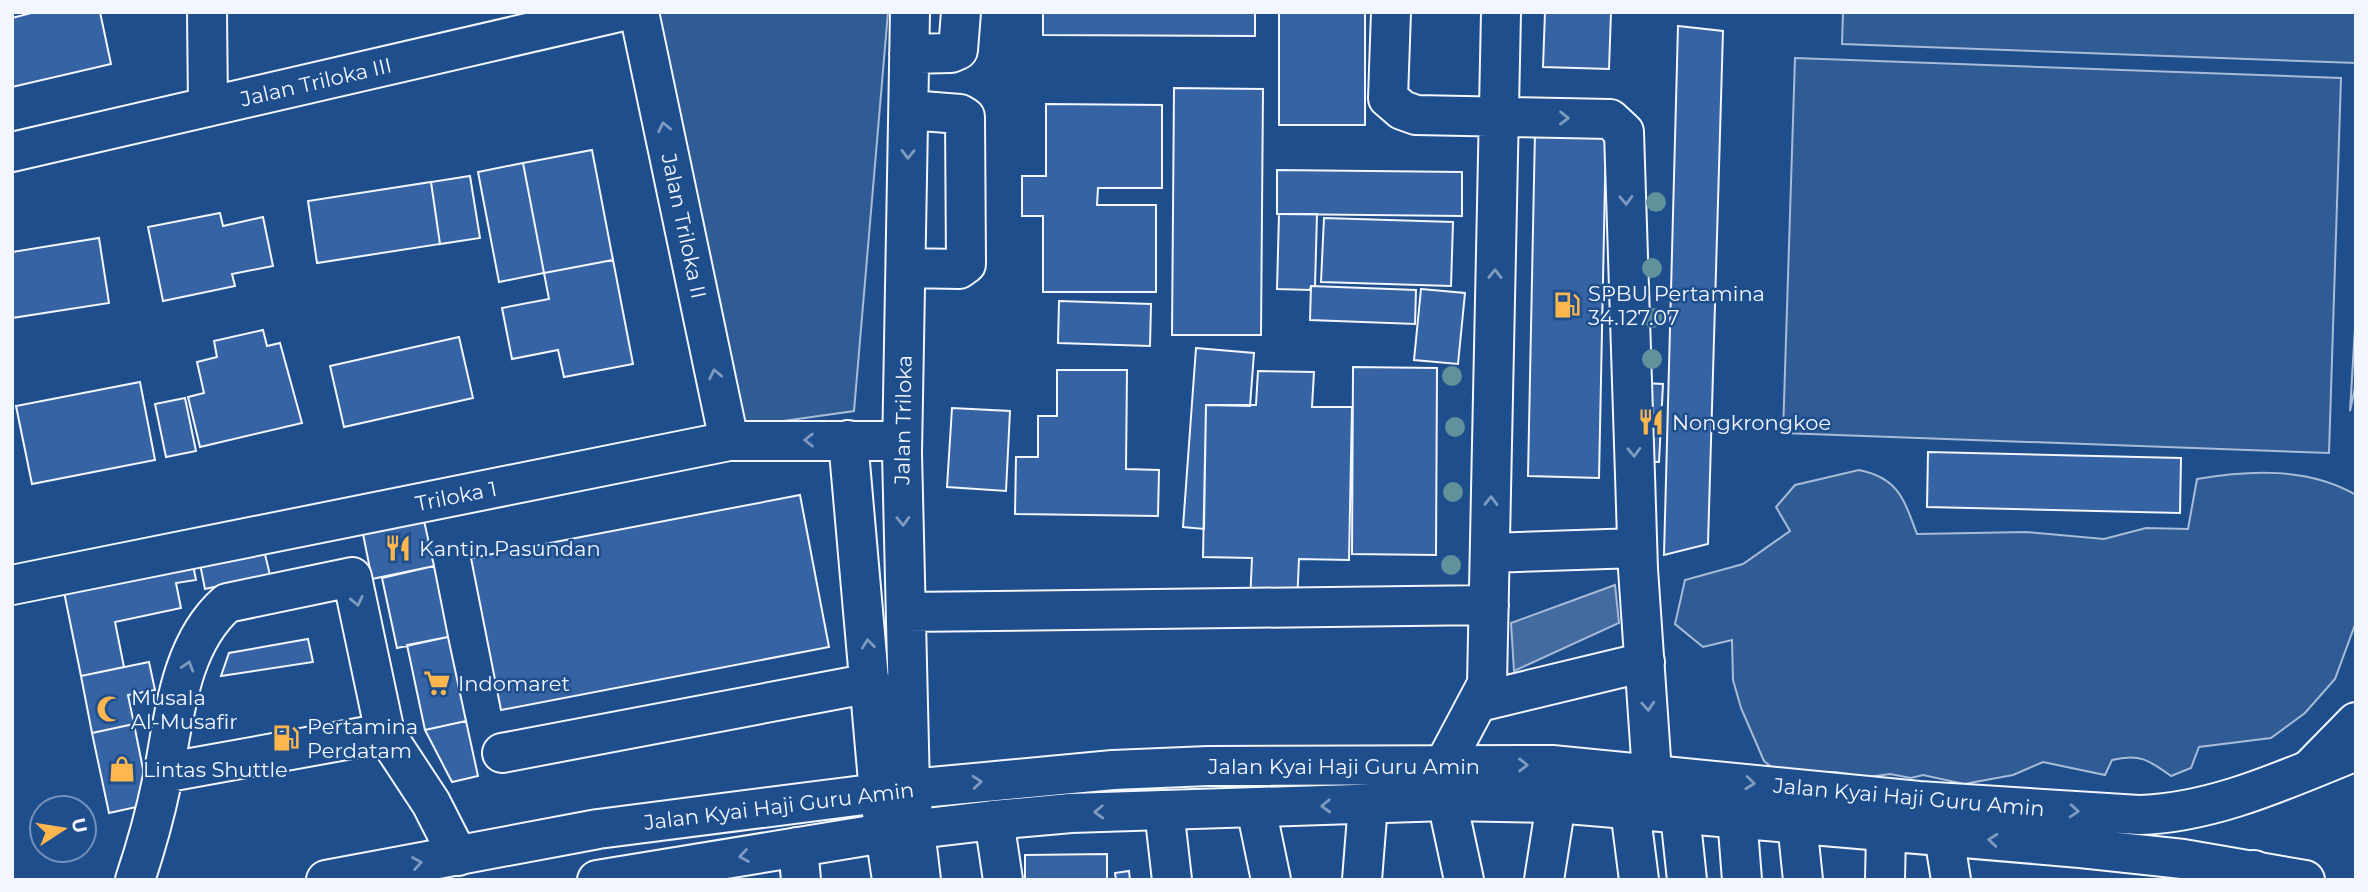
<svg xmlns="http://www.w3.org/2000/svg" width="2368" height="892" font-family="Montserrat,sans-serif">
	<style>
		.green { fill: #305b95; stroke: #a8bbd7; stroke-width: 2 }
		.water { fill: #446ba0; stroke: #a8bbd7; stroke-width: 2 }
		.building { fill: #3563a3; stroke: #f2f6ff; stroke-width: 2 }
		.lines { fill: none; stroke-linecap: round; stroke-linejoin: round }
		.minor-casing { stroke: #f2f6ff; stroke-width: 42 }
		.major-casing { stroke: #f2f6ff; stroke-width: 42 }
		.highway-casing { stroke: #f2f6ff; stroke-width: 42 }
		.minor { stroke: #1f4e8c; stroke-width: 38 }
		.major { stroke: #1f4e8c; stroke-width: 38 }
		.highway { stroke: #1f4e8c; stroke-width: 38 }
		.tree { fill: #61919a }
		.oneway { stroke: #7e9ac0 }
		.labels { text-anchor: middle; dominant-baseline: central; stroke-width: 5; stroke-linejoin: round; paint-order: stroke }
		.street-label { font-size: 21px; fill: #f2f6ff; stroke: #1f4e8c }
		.poi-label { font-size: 21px; fill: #f2f6ff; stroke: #1f4e8c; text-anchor: start }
	</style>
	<rect width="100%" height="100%" fill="#1f4e8c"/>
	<path class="green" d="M638,12H888L854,411L741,427Z
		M1843,12H2356V63L1842,44Z
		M1795,58L2341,78L2329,453L1783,433Z
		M2356,311V383L2350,411Z
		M1859,470C1899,478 1904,500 1917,534L2027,532L2104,539L2146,528L2188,529L2197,479C2249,470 2308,467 2356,495V622L2335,679L2305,713L2271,738L2199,747L2191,768L2171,776C2149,760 2139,753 2112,760L2105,775L2043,762L2013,775L1964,784L1923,775L1911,778L1890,774L1868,777L1835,772L1779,773L1764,761L1741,708L1733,680L1732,640L1703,647L1675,624L1685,580L1743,564L1790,531L1776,507L1795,485Z"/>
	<path class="water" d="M1615,585L1619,623L1514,671L1511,623Z"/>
	<path class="building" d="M35,12H100L111,64L12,87V18Z
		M1043,12H1255V36L1043,35Z
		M1279,12H1365V125H1279Z
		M1545,12H1611L1609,69L1543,67Z
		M1678,26L1723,31L1708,544L1664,555Z
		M1174,88L1263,89L1261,335H1172Z
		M1046,104L1162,105V188H1098L1097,205H1156V292H1043V216H1022V176H1046Z
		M1535,131L1606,133L1599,478L1528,476Z
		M592,150L613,260L544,273L523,163Z
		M523,163L544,273L499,282L478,172Z
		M1277,170L1462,172V216L1277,214Z
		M470,176L480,238L440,244L431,182Z
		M431,182L440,244L317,263L308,201Z
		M220,213L223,226L263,217L273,266L232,274L235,286L163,301L148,227Z
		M1279,214H1317L1315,286H1311L1310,290L1277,289Z
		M1324,218L1453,222L1451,286L1321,282Z
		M99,238L109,303L12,318V252Z
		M613,260L633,364L564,377L558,350L512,359L502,308L549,299L544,273Z
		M1311,286L1416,290L1415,324L1310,320Z
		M1421,289L1465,293L1458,364L1414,360Z
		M1059,301L1151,304L1150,346L1058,343Z
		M263,330L267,346L280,343L302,423L200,447L188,397L204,393L197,362L217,357L214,341Z
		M459,337L473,398L344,427L330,366Z
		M1196,348L1254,353L1250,406L1206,405L1204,529L1183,527Z
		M1353,367L1437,368L1436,555L1352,554Z
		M1057,370H1127L1126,469L1159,470L1158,516L1015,514L1016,457H1038V416H1057Z
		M1258,371L1314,372L1312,407H1352L1349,560L1299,559L1297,604L1250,602L1252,558L1203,557L1206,405H1256Z
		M140,382L155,460L32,484L16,406Z
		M1642,383L1663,384L1659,462L1638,461Z
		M185,398L196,451L166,457L155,404Z
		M952,408L1010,411L1006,491L947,487Z
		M1928,452L2181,458L2180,513L1927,507Z
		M800,495L829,647L501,710L471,558Z
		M423,516L434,566L372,579L362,529Z
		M263,546L270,575L205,589L199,559Z
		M192,560L196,580L176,583L181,608L115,622L124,667L81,676L63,587Z
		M434,566L448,637L397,648L382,578Z
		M448,637L466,721L425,730L407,645Z
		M308,639L313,662L221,676L229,653Z
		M149,662L155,690L128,695L134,724L92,733L81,676Z
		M466,721L478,776L452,782L425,730Z
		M134,724L150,804L109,813L92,733Z
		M1107,854V880H1025V855Z
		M1129,871L1130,880H1116L1115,873Z"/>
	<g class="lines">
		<g class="minor-casing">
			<path id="minor" d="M207,12L208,107
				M639,12L729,441
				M910,12L902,453L910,789L921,880
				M1391,12L1388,98L1402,110L1416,115L1610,119L1624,132L1638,569L1652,773
				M909,54L951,53L958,50L961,12
				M12,152L619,12
				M906,268L959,269L966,264L965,117L960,114L909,110
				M848,440L879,793L892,880
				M1490,553L1637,548
				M12,585L729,441H902
				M906,612L1489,605
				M1479,702L1645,662
				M502,753L871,683
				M1444,765L1487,684L1501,12
				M163,773L385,733
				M1447,801L1464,880
				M1256,808L1271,880
				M1630,809L1639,880
				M1164,810L1172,880
				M1680,814L1687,880
				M1737,817L1742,880
				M994,820L1003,880
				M1797,823L1803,880
				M1944,836L1951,880
				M798,847L801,880
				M135,880C146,847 155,815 162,781C174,722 178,646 227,603L352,577L385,733L431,803L458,856
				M1362,880L1368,804
				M1544,880L1556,803
				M1885,880L1886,832"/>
		</g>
		<g class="major-casing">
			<path id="major" d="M326,880L598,829L910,789L1113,770L1208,766L1552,765L1919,801L2139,815C2214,813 2286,779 2356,751
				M597,880L884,833L994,820L1071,813L1447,801L1556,803L2080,848L2183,859L2305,880"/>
		</g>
		<g class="highway-casing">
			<path id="highway" d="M2310,769L2356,722
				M2254,870L2264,880"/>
		</g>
		<use href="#minor" class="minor"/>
		<use href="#major" class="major"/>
		<use href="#highway" class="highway"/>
	</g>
	<g class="tree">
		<circle cx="1656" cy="202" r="10"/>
		<circle cx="1652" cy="268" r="10"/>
		<circle cx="1653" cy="318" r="10"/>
		<circle cx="1652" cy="359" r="10"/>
		<circle cx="1452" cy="376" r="10"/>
		<circle cx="1455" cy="427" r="10"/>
		<circle cx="1453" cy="492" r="10"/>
		<circle cx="1451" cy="565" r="10"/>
	</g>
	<defs><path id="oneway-chevron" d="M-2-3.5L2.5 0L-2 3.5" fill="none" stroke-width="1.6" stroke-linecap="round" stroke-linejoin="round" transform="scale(1.75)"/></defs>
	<g class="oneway">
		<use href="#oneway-chevron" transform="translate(1564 118) rotate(1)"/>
		<use href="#oneway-chevron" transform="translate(664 127) rotate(-102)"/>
		<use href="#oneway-chevron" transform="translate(908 154) rotate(91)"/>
		<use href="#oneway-chevron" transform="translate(1626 200) rotate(88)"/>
		<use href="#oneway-chevron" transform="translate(1495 274) rotate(-89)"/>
		<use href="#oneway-chevron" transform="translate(715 374) rotate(-102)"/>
		<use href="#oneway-chevron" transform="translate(809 440) rotate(180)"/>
		<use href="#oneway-chevron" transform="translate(1634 452) rotate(88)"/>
		<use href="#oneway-chevron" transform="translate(1491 501) rotate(-89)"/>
		<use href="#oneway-chevron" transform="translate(903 521) rotate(89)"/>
		<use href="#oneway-chevron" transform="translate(357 601) rotate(78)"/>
		<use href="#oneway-chevron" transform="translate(868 644) rotate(-96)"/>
		<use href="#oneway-chevron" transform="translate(188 666) rotate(-73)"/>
		<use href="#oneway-chevron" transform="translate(1648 706) rotate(86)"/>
		<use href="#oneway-chevron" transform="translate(1523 765)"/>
		<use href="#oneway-chevron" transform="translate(977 782) rotate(-5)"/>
		<use href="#oneway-chevron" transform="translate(1750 783) rotate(6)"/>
		<use href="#oneway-chevron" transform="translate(1326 806) rotate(178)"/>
		<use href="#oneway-chevron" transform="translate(2074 811) rotate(4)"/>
		<use href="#oneway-chevron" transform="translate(1099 812) rotate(178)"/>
		<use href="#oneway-chevron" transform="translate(1993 840) rotate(-175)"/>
		<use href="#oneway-chevron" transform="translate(744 856) rotate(171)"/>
		<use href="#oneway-chevron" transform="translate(417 863) rotate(-10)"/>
	</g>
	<defs>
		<g id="fuel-bare" transform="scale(2.1)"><path d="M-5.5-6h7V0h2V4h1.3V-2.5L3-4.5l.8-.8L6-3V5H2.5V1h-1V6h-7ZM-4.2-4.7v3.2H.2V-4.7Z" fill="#ffb74d" stroke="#1f4e8c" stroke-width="2.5" paint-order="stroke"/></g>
		<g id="restaurant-bare" transform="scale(2.1)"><path d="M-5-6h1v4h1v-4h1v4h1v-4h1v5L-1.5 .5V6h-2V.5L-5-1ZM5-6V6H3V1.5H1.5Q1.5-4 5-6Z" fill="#ffb74d" stroke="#1f4e8c" stroke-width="2.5" paint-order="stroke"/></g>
		<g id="supermarket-bare" transform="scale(2.1)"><path d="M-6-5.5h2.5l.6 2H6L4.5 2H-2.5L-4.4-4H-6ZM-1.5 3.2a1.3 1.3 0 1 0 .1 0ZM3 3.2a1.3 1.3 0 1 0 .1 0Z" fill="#ffb74d" stroke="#1f4e8c" stroke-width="2.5" paint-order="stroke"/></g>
		<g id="mosque-bare" transform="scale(2.1)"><path d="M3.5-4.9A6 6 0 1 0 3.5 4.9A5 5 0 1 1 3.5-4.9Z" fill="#ffb74d" stroke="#1f4e8c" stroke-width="2.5" paint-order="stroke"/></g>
		<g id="shop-bare" transform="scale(2.1)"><path d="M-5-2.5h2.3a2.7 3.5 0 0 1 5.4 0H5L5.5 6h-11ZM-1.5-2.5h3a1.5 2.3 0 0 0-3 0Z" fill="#ffb74d" stroke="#1f4e8c" stroke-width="2.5" paint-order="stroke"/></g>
	</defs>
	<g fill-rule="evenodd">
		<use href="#fuel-bare" x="1567" y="305"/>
		<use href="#restaurant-bare" x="1651" y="422"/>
		<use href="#restaurant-bare" x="398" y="548"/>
		<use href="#supermarket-bare" x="437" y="683"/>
		<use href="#mosque-bare" x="110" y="709"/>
		<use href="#fuel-bare" x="286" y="738"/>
		<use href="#shop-bare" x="122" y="769"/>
	</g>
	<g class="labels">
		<g class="street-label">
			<text transform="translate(316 82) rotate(-13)">Jalan Triloka III</text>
			<text transform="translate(684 226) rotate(78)">Jalan Triloka II</text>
			<text transform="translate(903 420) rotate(-89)">Jalan Triloka</text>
			<text transform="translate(456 496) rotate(-11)">Triloka 1</text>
			<text x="1344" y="766">Jalan Kyai Haji Guru Amin</text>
			<text transform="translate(1909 797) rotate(5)">Jalan Kyai Haji Guru Amin</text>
			<text transform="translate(779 806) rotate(-7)">Jalan Kyai Haji Guru Amin</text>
		</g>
		<g class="poi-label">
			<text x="1588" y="293">SPBU Pertamina<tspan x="1588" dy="24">34.127.07</tspan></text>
			<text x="1672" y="422">Nongkrongkoe</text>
			<text x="419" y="548">Kantin Pasundan</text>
			<text x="458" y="683">Indomaret</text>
			<text x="131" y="697">Musala<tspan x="131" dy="24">Al-Musafir</tspan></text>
			<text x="307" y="726">Pertamina<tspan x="307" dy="24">Perdatam</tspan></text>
			<text x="143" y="769">Lintas Shuttle</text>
		</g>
	</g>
	<rect width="2368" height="892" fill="none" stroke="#f2f6ff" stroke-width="28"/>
	<g transform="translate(63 829) rotate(78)"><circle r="33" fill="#1f4e8c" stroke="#7391ba" stroke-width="2"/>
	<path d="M0-5L12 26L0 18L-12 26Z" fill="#ffb74d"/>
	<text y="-10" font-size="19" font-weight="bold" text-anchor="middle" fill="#f2f6ff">U</text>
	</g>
</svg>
